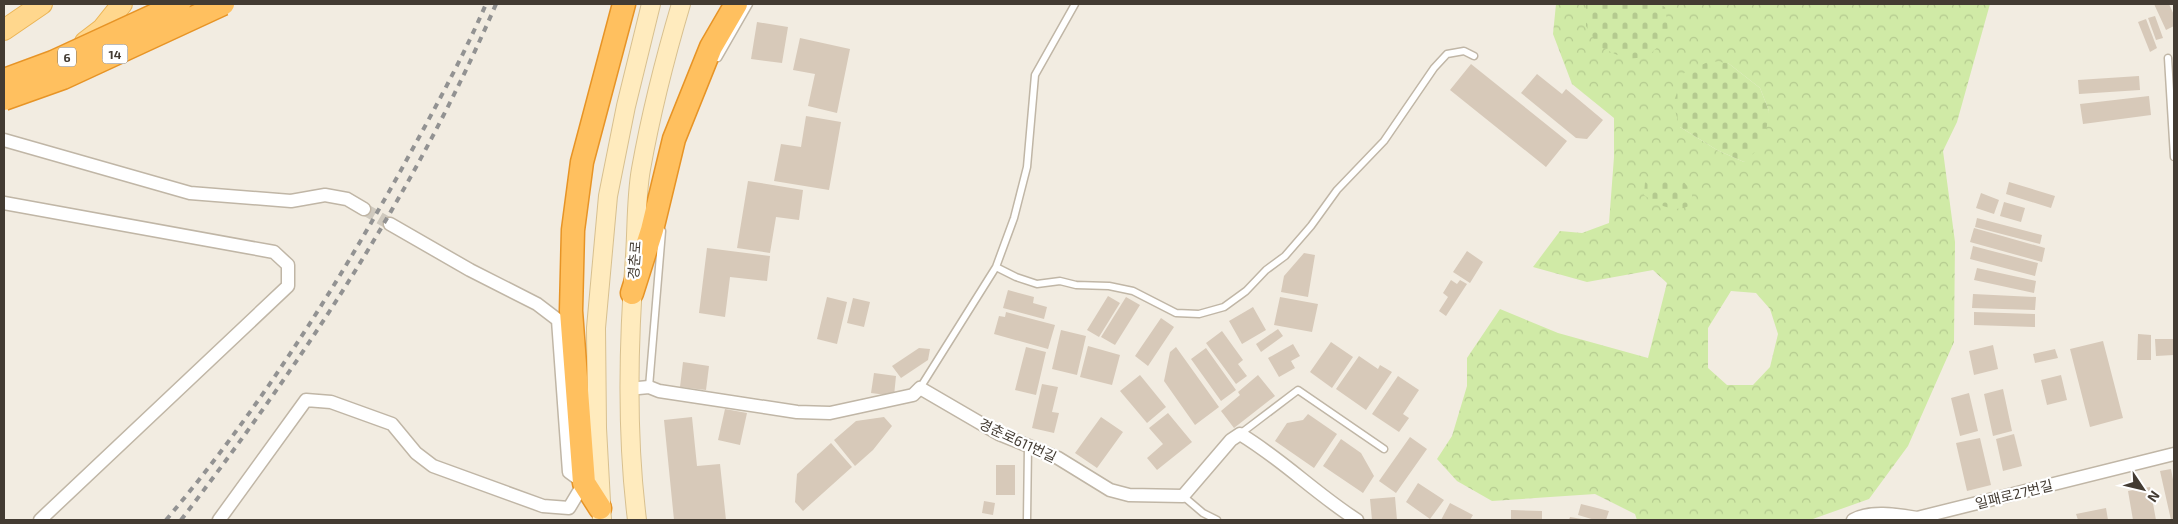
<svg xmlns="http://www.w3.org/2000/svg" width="2178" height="524" font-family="'Exo 2','Noto Sans KR',sans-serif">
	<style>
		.forest { fill: url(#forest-crowns); fill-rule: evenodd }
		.cemetery { fill: url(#cemetery-stones) }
		.building { fill: #d7c9b9 }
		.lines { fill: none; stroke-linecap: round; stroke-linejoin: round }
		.street-tunnel { stroke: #cfc9be; stroke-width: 12; stroke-dasharray: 12 6; stroke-linecap: butt }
		.lane-casing { stroke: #c0b6a6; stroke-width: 9 }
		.street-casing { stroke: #c0b6a6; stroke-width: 15 }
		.secondary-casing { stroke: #d8c08f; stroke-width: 20 }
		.primary-casing { stroke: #ebb556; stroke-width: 22 }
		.highway-casing { stroke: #e79426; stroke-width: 25 }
		.lane { stroke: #fff; stroke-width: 6 }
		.street { stroke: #fff; stroke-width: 12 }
		.secondary { stroke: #ffebbe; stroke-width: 18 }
		.primary { stroke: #ffd78d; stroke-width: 20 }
		.highway { stroke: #ffc05f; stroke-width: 22 }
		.rail { stroke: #929292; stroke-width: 4; stroke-dasharray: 6 6; stroke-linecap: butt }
		.highway-bridge-casing { stroke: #e79426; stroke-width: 25; stroke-linecap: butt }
		.highway-bridge { stroke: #ffc05f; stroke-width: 22 }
		.labels { text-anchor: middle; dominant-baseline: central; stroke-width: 4.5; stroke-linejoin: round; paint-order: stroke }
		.shield { fill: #fff; stroke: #7b7670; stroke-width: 1 }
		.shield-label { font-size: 12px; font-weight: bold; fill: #433b32 }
		.street-label { font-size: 14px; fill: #433b32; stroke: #fff }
	</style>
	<defs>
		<pattern id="forest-crowns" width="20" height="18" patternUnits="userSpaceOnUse" patternTransform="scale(1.25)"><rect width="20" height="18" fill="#d0eaa6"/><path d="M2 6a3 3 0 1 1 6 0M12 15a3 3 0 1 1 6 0" fill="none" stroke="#b4ca8f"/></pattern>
		<pattern id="cemetery-stones" width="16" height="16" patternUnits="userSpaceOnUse" patternTransform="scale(1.25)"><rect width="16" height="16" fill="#d0eaa6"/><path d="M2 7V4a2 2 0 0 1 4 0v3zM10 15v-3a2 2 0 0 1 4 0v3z" fill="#b4ca8f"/></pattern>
	</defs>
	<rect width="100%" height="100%" fill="#f2ece1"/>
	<path class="forest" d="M1556,4H1586V26L1665,7L1660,4H1990L1957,122L1943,151L1955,242L1954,342L1908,446L1869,499L1810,520H1637L1635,514L1595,494L1492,501L1457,481L1437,459L1452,436L1467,386V358L1500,309L1558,333L1648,358L1667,283L1653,270L1587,282L1533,267L1560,231L1582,233L1609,223L1614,157V118L1572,84L1553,34ZM1728,63L1760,88L1769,111L1744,162L1717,150L1680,127ZM1731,291L1756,293L1770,309L1778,334L1770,367L1753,385H1727L1708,368V328Z"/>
	<path class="cemetery" d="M1586,4H1660L1665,7L1668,28L1664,41L1647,57L1626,59L1598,46L1586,26Z
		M1710,61L1728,63L1760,88L1769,111L1765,139L1755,152L1744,162L1717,150L1680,127L1673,104L1684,73Z
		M1662,179L1683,181L1692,192V204C1676,215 1658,205 1644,195L1645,182Z"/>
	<path class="building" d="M2154,4H2169L2174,15V26L2166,30Z
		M2155,16L2163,38L2156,40L2148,18Z
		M2146,19L2157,48L2150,52L2138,22Z
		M757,22L788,27L782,63L751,59Z
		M800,38L850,49L837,113L808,106L815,74L793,70Z
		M1471,64L1567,141L1546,167L1450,90Z
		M1537,74L1562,94L1566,89L1603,120L1587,139L1576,138L1521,93Z
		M2139,76L2140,90L2079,94L2078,80Z
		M2149,96L2151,115L2083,124L2080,104Z
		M806,116L841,122L829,190L774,181L781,144L801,147Z
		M748,181L803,190L799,220L776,217L770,253L737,248Z
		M2009,182L2055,196L2051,208L2006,194Z
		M1981,193L1999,200L1994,214L1976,208Z
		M2004,202L2025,208L2021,222L2000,216Z
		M1977,218L2042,235L2040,244L1975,227Z
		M1974,228L2045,248L2042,262L1970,242Z
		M1973,246L2038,263L2035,276L1970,259Z
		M707,248L770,256L767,281L730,277L725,317L699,313Z
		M1467,251L1483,262L1470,283L1453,272Z
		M1304,253L1315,255L1308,297L1281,292L1284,276Z
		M1977,268L2036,281L2034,293L1974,280Z
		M1451,280L1457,284L1460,280L1467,284L1446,316L1439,311L1448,297L1443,293Z
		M1008,290L1034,297L1033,303L1047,307L1044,319L1003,308Z
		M1973,294L2036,297L2035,310L1972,308Z
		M1108,296L1120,303L1099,337L1087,330Z
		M827,297L847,302L837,344L817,339Z
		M1126,297L1140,305L1115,345L1101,337Z
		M1280,297L1318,304L1312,332L1274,325Z
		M853,298L870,302L864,327L847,323Z
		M1253,307L1266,330L1242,344L1229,321Z
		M1006,312L1055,325L1048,349L994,334L999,316L1005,317Z
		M1974,312L2035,314V327L1974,325Z
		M1161,318L1174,327L1148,366L1135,356Z
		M1278,329L1283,336L1261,352L1256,344Z
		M1061,330L1086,336L1077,375L1052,369Z
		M1222,331L1243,360L1238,364L1247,376L1236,384L1206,343Z
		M2138,334L2151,335V360H2137Z
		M2155,339H2174V355L2156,356Z
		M2103,341L2123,418L2090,427L2070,349Z
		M1331,342L1353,357L1332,388L1310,372Z
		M1293,344L1300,356L1291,361L1295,368L1279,377L1268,358Z
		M1993,345L1998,369L1974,375L1969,351Z
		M1088,346L1120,355L1112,385L1080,377Z
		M1026,347L1046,352L1036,395L1015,390Z
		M1176,347L1219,407L1195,425L1164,381L1170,352Z
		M919,348L930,349L928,360L901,378L892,366Z
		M1206,348L1236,390L1221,401L1191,359Z
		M2055,349L2058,358L2035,363L2033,354Z
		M1359,356L1378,369L1380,365L1392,372L1366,410L1336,389Z
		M683,362L709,366L706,390L680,387Z
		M874,373L896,376L894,396L871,393Z
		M1140,375L1166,407L1147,423L1120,391Z
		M1258,375L1275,396L1234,428L1221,411L1240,395L1238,392Z
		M2061,375L2067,400L2047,405L2041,380Z
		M1398,376L1419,390L1403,414L1409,418L1399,432L1372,414Z
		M1042,384L1058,387L1052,412L1059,413L1054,433L1032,428Z
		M2003,389L2012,431L1993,436L1984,394Z
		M1969,393L1978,431L1960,436L1951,398Z
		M725,409L747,413L740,445L718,440Z
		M1168,413L1192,442L1157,470L1147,458L1163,444L1149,428Z
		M1308,414L1337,434L1314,468L1275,441L1287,423L1303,420Z
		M692,417L697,466L720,464L726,520H674L664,420Z
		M884,417L892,426L873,450L855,466L834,440L856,421Z
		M1101,417L1123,432L1097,468L1075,453Z
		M2014,434L2022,466L2003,471L1996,439Z
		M1410,437L1427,449L1396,493L1379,481Z
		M1980,438L1991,485L1967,491L1956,443Z
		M1341,439L1361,453L1374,476L1363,493L1323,466Z
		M831,443L852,467L803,511L795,502L797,474Z
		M996,465H1015V495H996Z
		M2171,469L2174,485V520H2171L2160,471Z
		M1418,483L1444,500L1430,519L1406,502Z
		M2150,487L2156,520H2133L2128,491Z
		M1395,497L1397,520H1372L1370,499Z
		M984,501L995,503L993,515L982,513Z
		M1450,503L1473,515L1470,520H1441Z
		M1581,504L1609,511L1606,520H1595L1578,515Z
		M2106,508L2108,520H2078L2076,514Z
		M1511,510L1542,511V520H1511Z
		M1570,517L1582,519V520H1569Z"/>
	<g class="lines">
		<path class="street-tunnel" d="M364,209L390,224"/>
		<g class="lane-casing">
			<path id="lane" d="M718,58L749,4
				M2168,58L2174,157
				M996,267L1016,277L1037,284L1060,281L1076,285L1109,286L1133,291L1176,313L1199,314L1224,307L1246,291L1266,270L1285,256L1311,226L1337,190L1384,141L1434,68L1447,54L1464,51L1474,56
				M649,387L662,231
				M920,388L996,267L1014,218L1027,167L1035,75L1075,4
				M1240,434L1298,390L1384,449
				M1183,496L1203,513L1217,520
				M1027,520L1028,446"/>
		</g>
		<g class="street-casing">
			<path id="street" d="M4,140L190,193L291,201L325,195L347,199L364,209
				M4,203L274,252L288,265V286L40,520
				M628,389L649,387L659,391L797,412L830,413L913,395L920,388L999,434L1058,458L1110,490L1129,495L1183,496L1231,440L1240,434C1282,459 1316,494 1357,520
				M219,520L306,400L331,402L392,424L416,453L433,466L543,506L569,508L584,483L569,472L558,320L537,304L470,270L390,224
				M1853,520C1871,510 1898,515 1917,518L2174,454"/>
		</g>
		<g class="secondary-casing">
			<path id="secondary" d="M602,520L597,428L596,328L608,196L626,106L651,4
				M637,520C626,432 628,345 635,256C637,227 636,197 641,169C651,113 665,58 681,4"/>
		</g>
		<g class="primary-casing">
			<path id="primary" d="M4,30L42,4
				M85,42L102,29L122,4"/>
		</g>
		<g class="highway-casing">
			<path id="highway" d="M632,293L652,230L674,139L711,47L736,4
				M600,508L584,483L571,311L573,230L582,162L624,4"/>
		</g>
		<use href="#lane" class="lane"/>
		<use href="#street" class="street"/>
		<use href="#secondary" class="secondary"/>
		<use href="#primary" class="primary"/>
		<use href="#highway" class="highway"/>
		<path class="rail" d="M166,520C256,414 332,294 400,172C430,117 461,62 486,4
			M181,520C304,360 416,190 496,4"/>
		<g class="highway-bridge-casing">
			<path id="highway-bridge" d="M4,80L53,62L179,4
				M4,99L63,78L223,4"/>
		</g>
		<use href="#highway-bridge" class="highway-bridge"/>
	</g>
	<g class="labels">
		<g class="shield">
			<rect x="102.5" y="44.5" width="25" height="19" rx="4"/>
			<rect x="58" y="47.5" width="18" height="19" rx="4"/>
		</g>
		<g class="shield-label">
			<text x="115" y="54">14</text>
			<text x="67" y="57">6</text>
		</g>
		<g class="street-label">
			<text transform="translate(634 260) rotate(-86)">경춘로</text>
			<text transform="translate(1018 440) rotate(25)">경춘로611번길</text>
			<text transform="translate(2014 494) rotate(-14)">일패로27번길</text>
		</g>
	</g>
	<rect width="2178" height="524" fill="none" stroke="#433b32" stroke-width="10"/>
	<g transform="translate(2143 489) rotate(125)" stroke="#ffffff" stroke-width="4" paint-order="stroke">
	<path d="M0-4L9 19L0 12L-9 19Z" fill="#433b32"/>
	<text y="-8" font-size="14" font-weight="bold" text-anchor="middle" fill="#433b32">N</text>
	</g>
</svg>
